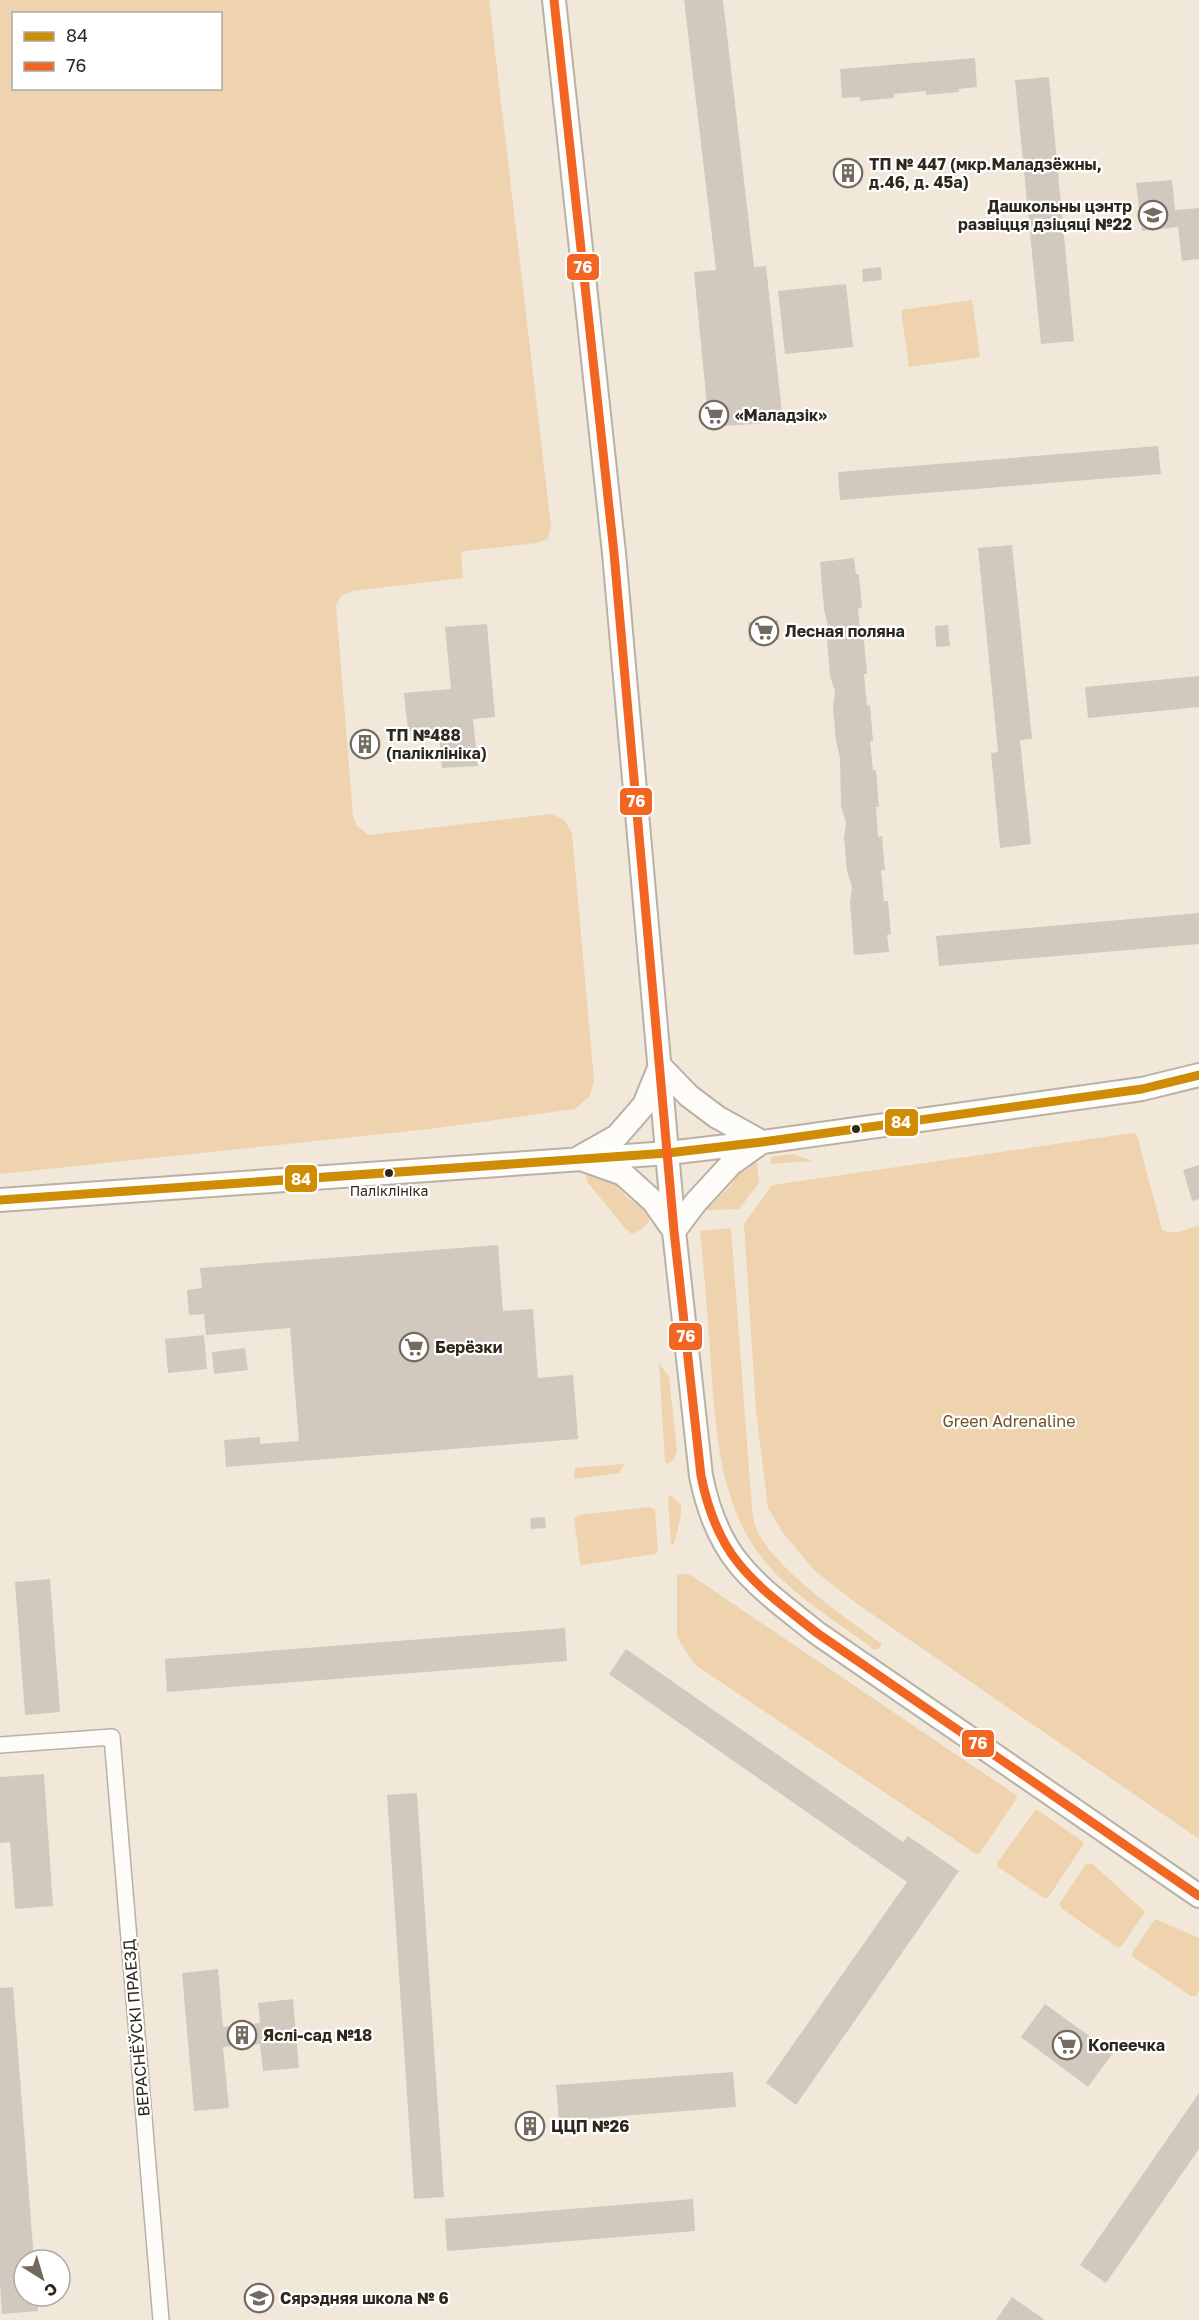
<svg xmlns="http://www.w3.org/2000/svg" width="1199" height="2320" font-family="'Golos Text',sans-serif">
	<style>
		.green { fill: #eed3ae; fill-rule: evenodd }
		.building { fill: #d1c9be }
		.lines { fill: none; stroke-linecap: round; stroke-linejoin: round }
		.street-casing { stroke: #b9b1a6; stroke-width: 18 }
		.secondary-casing { stroke: #b9b1a6; stroke-width: 26 }
		.street { stroke: #fdfcf9; stroke-width: 15 }
		.secondary { stroke: #fdfcf9; stroke-width: 22 }
		.bus-1-casing { stroke: #fff; stroke-width: 14 }
		.bus-2-casing { stroke: #fff; stroke-width: 14 }
		.bus-1 { stroke: #cf8d06; stroke-width: 9 }
		.bus-2 { stroke: #f26522; stroke-width: 9 }
		.bus-dot { fill: #2e271d; stroke: #fff; stroke-width: 2 }
		.labels { text-anchor: middle; dominant-baseline: central; stroke-width: 4.5; stroke-linejoin: round; paint-order: stroke }
		.bus-label { font-size: 14px; fill: #2e271d; stroke: #fff }
		.poi-label { font-size: 16px; font-weight: bold; fill: #2e271d; stroke: #fff; text-anchor: start }
		.park-label { font-size: 16px; fill: #71501f; stroke: #fff }
		.street-label { font-size: 16px; fill: #2e271d; stroke: #fff }
		.line-badge { stroke: #fff; stroke-width: 2 }
		.badge-label { font-size: 16px; text-anchor: middle; font-weight: bold; fill: #fff }
	</style>
	<rect width="100%" height="100%" fill="#f2e8da"/>
	<path class="green" d="M0,0H489L551,526L548,539L536,543L465,551L461,554L463,578L352,591L341,596L336,605L353,816L357,826L369,835L552,814L565,821L572,833L594,1080L590,1096L575,1109L430,1129L0,1174ZM14,14H220V88H14Z
		M972,300L980,357L909,367L901,310Z
		M1132,1133L1137,1135L1162,1230C1173,1236 1188,1229 1199,1225V1839L856,1603L815,1571L783,1533L768,1508L756,1411L744,1224L772,1185Z
		M793,1154L812,1161L771,1164V1157Z
		M757,1161L759,1183L739,1209L706,1210L731,1185L737,1173L748,1164Z
		M588,1172L610,1176L626,1197L648,1211L649,1222L642,1229L632,1234L625,1228L588,1183L586,1176Z
		M731,1228L751,1496C752,1506 753,1519 756,1528C771,1566 848,1620 882,1644L880,1648L875,1650C840,1624 788,1592 762,1558C717,1501 715,1419 710,1349C707,1309 704,1270 700,1231Z
		M659,1363L669,1377L677,1451L674,1459L667,1464L665,1462Z
		M623,1464L624,1465L619,1473L575,1479L574,1477L575,1468Z
		M672,1496L681,1506V1516L674,1544L671,1545L668,1497Z
		M649,1507L655,1510L658,1551L655,1554L582,1565L580,1563L574,1519L578,1515Z
		M677,1574H689L1016,1795L1017,1798L980,1853L976,1854L694,1664L677,1637Z
		M1036,1809L1082,1841L1083,1845L1048,1898H1044L998,1867L997,1863Z
		M1086,1864H1093L1145,1912L1121,1947H1117L1061,1908L1059,1904Z
		M1155,1919L1199,1938V1991L1196,1996H1191L1133,1957L1132,1953Z"/>
	<path class="building" d="M684,0H723L754,267L766,266L783,422L709,427L694,272L716,270Z
		M975,58L977,87L959,89V92L926,95V91L894,94V98L860,101V97L842,98L840,69Z
		M1049,77L1074,341L1041,344L1015,80Z
		M862,165V179L834,180V166Z
		M1172,180L1175,210L1199,208V259L1182,261L1178,227L1142,231L1136,183Z
		M881,267L882,280L863,282L862,269Z
		M846,284L853,347L785,354L778,291Z
		M1158,446L1161,474L840,500L838,472Z
		M1012,545L1032,739L1020,740L1031,844L1000,848L991,753L998,752L978,548Z
		M854,558L856,574H859L862,608H858L861,640H864L867,674H864L867,706L870,705L873,741H870L873,770H876L879,807H876L878,837L882,836L885,870H881L884,901H888L891,934L887,935L889,952L854,955L850,903L852,887L847,871L844,839L846,823L841,806L840,758L836,741L833,708L835,691L830,676L827,641L828,626L824,609L820,562Z
		M778,620L779,640L749,642L748,622Z
		M487,624L495,717L473,719L478,766L442,768L439,730L408,732L404,693L451,689L445,627Z
		M948,625L950,646L936,647L935,626Z
		M1199,676V707L1088,718L1085,687Z
		M371,736L372,751L360,752L359,737Z
		M1199,913V944L939,966L936,936Z
		M1199,1165V1199L1192,1201L1183,1170Z
		M498,1245L503,1311L533,1309L538,1378L573,1375L578,1439L226,1467L224,1440L260,1437V1444L299,1441L290,1328L206,1335L204,1314L189,1315L187,1290L202,1288L200,1268Z
		M204,1335L207,1369L168,1373L165,1339Z
		M245,1348L248,1370L214,1374L212,1352Z
		M545,1517L546,1528L531,1529L530,1518Z
		M50,1579L60,1712L25,1715L15,1582Z
		M565,1628L567,1661L167,1692L165,1659Z
		M626,1649L903,1842L908,1836L959,1871L796,2105L766,2083L907,1882L609,1674Z
		M44,1774L53,1906L15,1909L10,1842L0,1843V1777Z
		M417,1793L444,2197L414,2199L387,1795Z
		M218,1969L223,2027L260,2023L258,2003L293,1999L299,2068L263,2071L260,2044L223,2047L229,2108L194,2111L182,1973Z
		M13,1987L34,2260H24V2296H37L38,2311L2,2314L0,2284V1988Z
		M1045,2004L1113,2053L1088,2087L1021,2037Z
		M733,2072L736,2107L559,2121L556,2085Z
		M1199,2093V2149L1106,2283L1080,2265Z
		M535,2117L537,2133L524,2135L523,2119Z
		M693,2199L695,2231L447,2251L445,2219Z
		M1012,2297L1045,2320H996Z"/>
	<g class="lines">
		<g class="street-casing">
			<path id="street" d="M0,1745L112,1737L161,2320"/>
		</g>
		<g class="secondary-casing">
			<path id="secondary" d="M554,0L614,553L674,1231L701,1476C718,1560 753,1582 817,1633L1199,1896
				M660,1066L689,1096L717,1117L762,1142L731,1164L696,1202L674,1231L653,1201L623,1174L578,1158L617,1136L644,1105Z
				M0,1200L668,1153L762,1142L1142,1089L1199,1075"/>
		</g>
		<use href="#street" class="street"/>
		<use href="#secondary" class="secondary"/>
		<g class="bus-1-casing">
			<path id="bus-1" d="M0,1200L668,1153L762,1142L1142,1089L1199,1075"/>
		</g>
		<g class="bus-2-casing">
			<path id="bus-2" d="M554,0L614,553L674,1231L701,1476C718,1560 753,1582 817,1633L1199,1896"/>
		</g>
		<use href="#bus-1" class="bus-1"/>
		<use href="#bus-2" class="bus-2"/>
	</g>
	<defs>
		<g id="building-ring" transform="scale(1.5)"><circle r="9.5" fill="#fff" stroke="#736b5f" stroke-width="1.5"/><path d="M-4-6H4V6H1V3H-1V6H-4ZM-2.5-4.3h1.7v1.8h-1.7ZM.8-4.3h1.7v1.8H.8ZM-2.5-1h1.7V.8h-1.7ZM.8-1h1.7V.8H.8Z" fill="#736b5f"/></g>
		<g id="school-ring" transform="scale(1.5)"><circle r="9.5" fill="#fff" stroke="#736b5f" stroke-width="1.5"/><path d="M0-5L7-2L0 1L-7-2ZM-4 1L0 2.5L4 1V4Q0 6-4 4Z" fill="#736b5f"/></g>
		<g id="supermarket-ring" transform="scale(1.5)"><circle r="9.5" fill="#fff" stroke="#736b5f" stroke-width="1.5"/><path d="M-6-5.5h2.5l.6 2H6L4.5 2H-2.5L-4.4-4H-6ZM-1.5 3.2a1.3 1.3 0 1 0 .1 0ZM3 3.2a1.3 1.3 0 1 0 .1 0Z" fill="#736b5f"/></g>
	</defs>
	<g fill-rule="evenodd">
		<use href="#building-ring" x="848" y="173"/>
		<use href="#school-ring" x="1153" y="215"/>
		<use href="#supermarket-ring" x="714" y="415"/>
		<use href="#supermarket-ring" x="764" y="631"/>
		<use href="#building-ring" x="365" y="744"/>
		<use href="#supermarket-ring" x="414" y="1347"/>
		<use href="#building-ring" x="242" y="2035"/>
		<use href="#supermarket-ring" x="1067" y="2045"/>
		<use href="#building-ring" x="530" y="2126"/>
		<use href="#school-ring" x="259" y="2298"/>
	</g>
	<g class="bus-dot">
		<circle cx="856" cy="1129" r="5"/>
		<circle cx="389" cy="1173" r="5"/>
	</g>
	<g class="labels">
		<g class="bus-label">
			<text x="389" y="1190">Паліклініка</text>
		</g>
		<g class="poi-label">
			<text x="869" y="164">ТП № 447 (мкр.Маладзёжны,<tspan x="869" dy="18">д.46, д. 45а)</tspan></text>
			<text x="1132" y="206" text-anchor="end">Дашкольны цэнтр<tspan x="1132" dy="18">развіцця дзіцяці №22</tspan></text>
			<text x="735" y="415">«Маладзік»</text>
			<text x="785" y="631">Лесная поляна</text>
			<text x="386" y="735">ТП №488<tspan x="386" dy="18">(паліклініка)</tspan></text>
			<text x="435" y="1347">Берёзки</text>
			<text x="263" y="2035">Яслі-сад №18</text>
			<text x="1088" y="2045">Копеечка</text>
			<text x="551" y="2126">ЦЦП №26</text>
			<text x="280" y="2298">Сярэдняя школа № 6</text>
		</g>
		<g class="park-label">
			<text x="1009" y="1421">Green Adrenaline</text>
		</g>
		<g class="street-label">
			<text transform="translate(136 2028) rotate(-95)">ВЕРАСНЁЎСКІ ПРАЕЗД</text>
		</g>
	</g>
	<g class="line-badge">
		<rect x="566" y="253" width="34" height="28" rx="6" fill="#f26522"/>
		<rect x="619" y="787" width="34" height="29" rx="6" fill="#f26522"/>
		<rect x="884" y="1108" width="35" height="29" rx="6" fill="#cf8d06"/>
		<rect x="284" y="1164" width="34" height="29" rx="6" fill="#cf8d06"/>
		<rect x="668" y="1322" width="35" height="29" rx="6" fill="#f26522"/>
		<rect x="961" y="1729" width="34" height="29" rx="6" fill="#f26522"/>
	</g>
	<g class="badge-label">
		<text x="583" y="273">76</text>
		<text x="636" y="807">76</text>
		<text x="901" y="1128">84</text>
		<text x="301" y="1185">84</text>
		<text x="686" y="1342">76</text>
		<text x="978" y="1749">76</text>
	</g>
	<rect x="12" y="12" width="210" height="78" fill="#ffffff" stroke="#aba9a5" stroke-width="1.5"/>
	<rect x="24" y="32" width="30" height="9" fill="#cf8d06" stroke="#aba9a5" stroke-width="1.5"/>
	<text x="66" y="42" font-size="18" fill="#2e271d">84</text>
	<rect x="24" y="62" width="30" height="9" fill="#f26522" stroke="#aba9a5" stroke-width="1.5"/>
	<text x="66" y="72" font-size="18" fill="#2e271d">76</text>
	<g transform="translate(42 2278) rotate(143)"><circle r="28" fill="#ffffff" stroke="#aba9a5" stroke-width="1.5"/>
	<path d="M0-4.5L10 22L0 15L-10 22Z" fill="#736b5f"/>
	<text y="-9" font-size="16" font-weight="bold" text-anchor="middle" fill="#2e271d">С</text>
	</g>
</svg>
